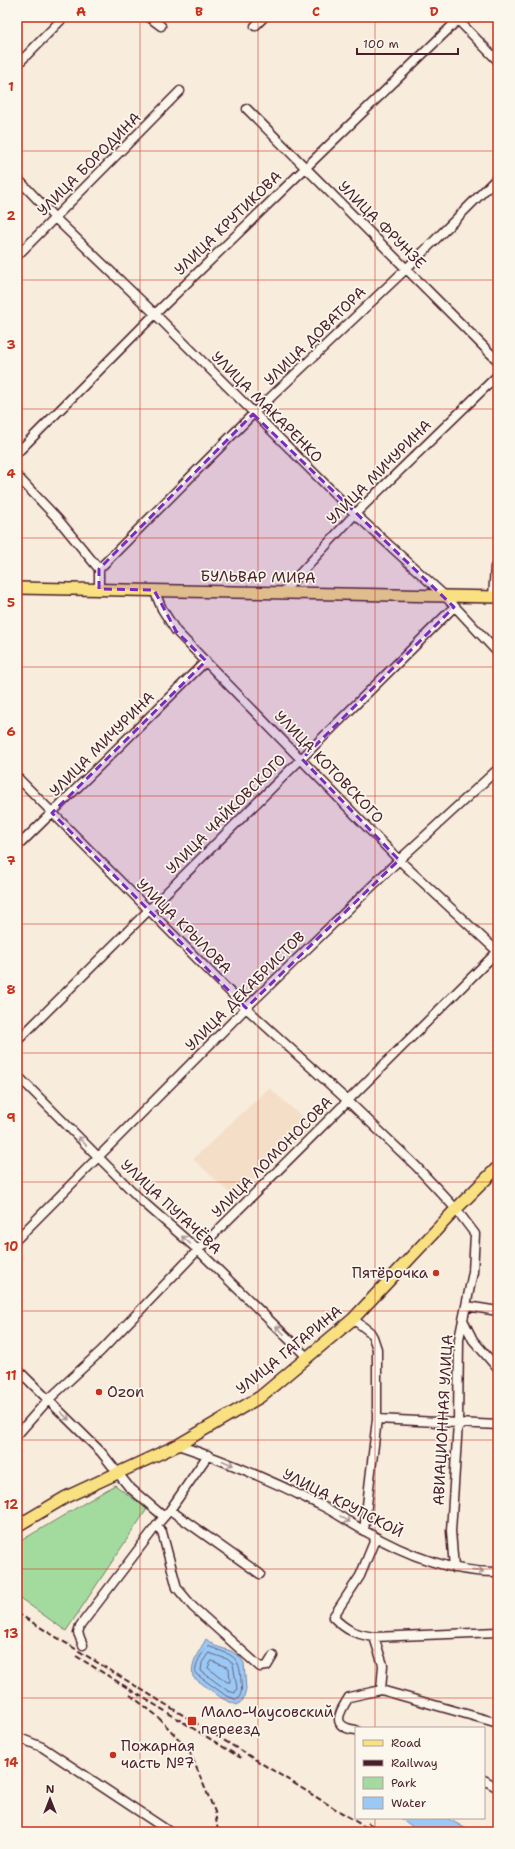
<svg xmlns="http://www.w3.org/2000/svg" width="515" height="1849" font-family="'Shantell Sans',sans-serif">
	<style>
		.built { fill: #f4dec8 }
		.green { fill: #a3db9f; stroke: #767d65 }
		.water { fill: #9ac9f5; stroke: #7a85a4 }
		.lines { fill: none; stroke-linecap: round; stroke-linejoin: round }
		.shore { stroke: #6a637c; stroke-width: 1 }
		.minor-casing { stroke: #4a1f2b; stroke-width: 11 }
		.major-casing { stroke: #4a1f2b; stroke-width: 14 }
		.minor { stroke: #fbf7ec; stroke-width: 8 }
		.major { stroke: #f9e181; stroke-width: 11 }
		.rail { stroke: #4a1f2b; stroke-width: 2; stroke-dasharray: 6 3; stroke-linecap: butt }
		.oneway { stroke: #ab9695 }
		.marked { fill: #7b2cbf; fill-opacity: 0.2; stroke: #7b2cbf; stroke-width: 3; stroke-dasharray: 8 5; stroke-linejoin: round }
		.grid { fill: none; stroke: #c8321e; stroke-width: 1; stroke-opacity: 0.55 }
		.poi-dot { fill: #c8321e; stroke: #fbf7ec; stroke-width: 1.5 }
		.labels { text-anchor: middle; dominant-baseline: central; stroke-width: 3.5; stroke-linejoin: round; paint-order: stroke }
		.street-label { font-size: 15px; fill: #4a1f2b; stroke: #fbf7ec }
		.poi-label { font-size: 15px; fill: #4a1f2b; stroke: #fbf7ec; text-anchor: start }
		.neatline { fill: none; stroke: #c8321e; stroke-width: 1.5 }
		.grid-label { font-size: 13px; text-anchor: middle; font-weight: bold; fill: #c8321e }
	</style>
	<rect width="100%" height="100%" fill="#f8ecdc"/>
	<filter id="ink" filterUnits="userSpaceOnUse"><feTurbulence type="fractalNoise" baseFrequency=".025" numOctaves="2"/><feDisplacementMap in="SourceGraphic" scale="8" xChannelSelector="R" yChannelSelector="G"/><feConvolveMatrix kernelMatrix="1 2 1 2 8 2 1 2 1" color-interpolation-filters="sRGB"/></filter>
	<g filter="url(#ink)">
		<path class="built" d="M269,1088L313,1126L235,1198L193,1159Z"/>
		<path class="green" d="M115,1485L147,1509L66,1631L17,1596V1543Z"/>
		<path class="water" d="M206,1639L215,1646L231,1651L240,1657L244,1663L246,1689L243,1700L237,1705L223,1699L193,1677C190,1662 199,1652 206,1639Z
			M401,1818H447L472,1832H419Z"/>
		<g class="lines">
			<path class="shore" d="M208,1646C231,1656 240,1653 241,1682C242,1688 242,1695 237,1700L225,1695L196,1674C194,1664 202,1653 208,1646Z
				M209,1653L227,1659L233,1664L237,1688L235,1693L228,1691L201,1671L202,1663Z
				M212,1661L229,1668L230,1682H227L208,1668Z"/>
			<g class="minor-casing">
				<path id="minor" d="M149,17L161,26
					M455,17L498,61
					M255,26L264,17
					M17,65L64,17
					M247,109L498,361
					M17,178L55,218L155,314L355,514L445,596L498,653
					M17,256L180,91
					M17,453L155,314L461,17
					M17,476L57,518L99,569
					M99,589V569L253,414L406,269L498,177
					M154,590L162,609L176,631L399,860L498,952
					M283,592L355,514L498,375
					M493,597L495,567L498,564
					M17,777L246,1008L348,1101L416,1166L456,1209L475,1234L473,1272L459,1339L458,1423L451,1531L454,1568
					M17,847L206,661
					M17,1041L454,607
					M17,1075L142,1201L198,1250L308,1358
					M17,1239L246,1008L399,860L498,769
					M467,1306L498,1311
					M353,1319L370,1332L373,1337L377,1349V1419L364,1531
					M463,1320L473,1340L498,1369
					M17,1369L101,1452L129,1487L163,1516
					M377,1419L498,1425
					M17,1435L48,1400L101,1351L198,1250L498,951
					M178,1445C226,1461 273,1481 318,1504C334,1511 348,1522 363,1530C404,1554 451,1573 498,1572
					M170,1510L260,1574
					M157,1525L162,1532L177,1588L193,1607L260,1667L267,1666L273,1656
					M376,1537L360,1576L333,1617C347,1631 355,1634 374,1637L498,1632
					M374,1637L383,1665L381,1690L498,1723
					M83,1645L78,1633L80,1626L157,1525L170,1510L208,1455
					M356,1730C330,1727 339,1713 349,1697L381,1690
					M17,1737L42,1747L170,1832
					M484,1780L498,1788"/>
			</g>
			<g class="major-casing">
				<path id="major" d="M17,588L498,597
					M17,1526L66,1497L178,1445L260,1397L353,1319L456,1209L498,1167"/>
			</g>
			<use href="#minor" class="minor"/>
			<use href="#major" class="major"/>
			<path class="rail" d="M17,1613L373,1832
				M76,1656L241,1758
				M130,1695L156,1715L189,1750L215,1812L218,1832
				M368,1823L383,1832"/>
		</g>
		<defs><path id="oneway-shaft" d="M-6 0H5M1.5-3L5.5 0L1.5 3" fill="none" stroke-width="1.6" stroke-linecap="round" stroke-linejoin="round"/></defs>
		<g class="oneway">
			<use href="#oneway-shaft" transform="translate(82 1141) rotate(-135)"/>
			<use href="#oneway-shaft" transform="translate(186 1240) rotate(-138)"/>
			<use href="#oneway-shaft" transform="translate(280 1330) rotate(-135)"/>
			<use href="#oneway-shaft" transform="translate(65 1416) rotate(44)"/>
			<use href="#oneway-shaft" transform="translate(228 1463) rotate(23)"/>
			<use href="#oneway-shaft" transform="translate(345 1519) rotate(31)"/>
			<use href="#oneway-shaft" transform="translate(478 1571) rotate(5)"/>
		</g>
	</g>
	<path class="marked" d="M253,414L454,607L302,759L399,860L246,1008L52,813L206,661L176,631L154,590L99,589V569Z"/>
	<path class="grid" d="M140,17V1832M258,17V1832M375,17V1728M17,151H498M17,280H498M17,409H498M17,538H498M17,667H498M17,796H498M17,924H498M17,1053H498M17,1182H498M17,1311H498M17,1440H498M17,1569H498M17,1698H498M375,1818V1832"/>
	<g class="poi-dot">
		<circle cx="436" cy="1273" r="4"/>
		<circle cx="99" cy="1392" r="4"/>
		<rect x="187" y="1716" width="10" height="10" rx="2"/>
		<circle cx="113" cy="1755" r="4"/>
	</g>
	<g class="labels">
		<g class="street-label">
			<text transform="translate(89 164) rotate(-45)">УЛИЦА БОРОДИНА</text>
			<text transform="translate(228 223) rotate(-44)">УЛИЦА КРУТИКОВА</text>
			<text transform="translate(382 225) rotate(45)">УЛИЦА ФРУНЗЕ</text>
			<text transform="translate(315 336) rotate(-44)">УЛИЦА ДОВАТОРА</text>
			<text transform="translate(267 407) rotate(45)">УЛИЦА МАКАРЕНКО</text>
			<text transform="translate(379 472) rotate(-45)">УЛИЦА МИЧУРИНА</text>
			<text transform="translate(258 577) rotate(1)">БУЛЬВАР МИРА</text>
			<text transform="translate(102 744) rotate(-45)">УЛИЦА МИЧУРИНА</text>
			<text transform="translate(329 767) rotate(46)">УЛИЦА КОТОВСКОГО</text>
			<text transform="translate(226 814) rotate(-45)">УЛИЦА ЧАЙКОВСКОГО</text>
			<text transform="translate(184 926) rotate(45)">УЛИЦА КРЫЛОВА</text>
			<text transform="translate(245 991) rotate(-45)">УЛИЦА ДЕКАБРИСТОВ</text>
			<text transform="translate(272 1157) rotate(-45)">УЛИЦА ЛОМОНОСОВА</text>
			<text transform="translate(171 1207) rotate(43)">УЛИЦА ПУГАЧЁВА</text>
			<text transform="translate(289 1350) rotate(-39)">УЛИЦА ГАГАРИНА</text>
			<text transform="translate(443 1420) rotate(-87)">АВИАЦИОННАЯ УЛИЦА</text>
			<text transform="translate(343 1503) rotate(27)">УЛИЦА КРУПСКОЙ</text>
		</g>
		<g class="poi-label">
			<text x="428" y="1273" text-anchor="end">Пятёрочка</text>
			<text x="107" y="1392">Ozon</text>
			<text x="201" y="1712">Мало-Чаусовский<tspan x="201" dy="17">переезд</tspan></text>
			<text x="121" y="1746">Пожарная<tspan x="121" dy="17">часть №7</tspan></text>
		</g>
	</g>
	<rect width="515" height="1849" fill="none" stroke="#fbf7ec" stroke-width="44"/>
	<rect x="355" y="1727" width="130" height="92" fill="#fbf7ec" stroke="#b4a19f"/>
	<rect x="363" y="1740" width="20" height="6" fill="#f9e181" stroke="#b4a19f"/>
	<text x="391" y="1747" font-size="12" fill="#4a1f2b">Road</text>
	<rect x="363" y="1760" width="20" height="6" fill="#4a1f2b" stroke="#b4a19f"/>
	<text x="391" y="1767" font-size="12" fill="#4a1f2b">Railway</text>
	<rect x="363" y="1777" width="20" height="12" fill="#a3db9f" stroke="#b4a19f"/>
	<text x="391" y="1787" font-size="12" fill="#4a1f2b">Park</text>
	<rect x="363" y="1797" width="20" height="12" fill="#9ac9f5" stroke="#b4a19f"/>
	<text x="391" y="1807" font-size="12" fill="#4a1f2b">Water</text>
	<g transform="translate(50 1799)" stroke="#fbf7ec" stroke-width="3" paint-order="stroke">
	<path d="M0-3L7 15L0 10L-7 15Z" fill="#4a1f2b"/>
	<text y="-6" font-size="11" font-weight="bold" text-anchor="middle" fill="#4a1f2b">N</text>
	</g>
	<path d="M357 48v6h101v-6" fill="none" stroke="#4a1f2b" stroke-width="2"/>
	<text x="363" y="48" font-size="12" fill="#4a1f2b" stroke="#fbf7ec" stroke-width="3" paint-order="stroke">100 m</text>
	<rect x="22" y="22" width="471" height="1805" class="neatline"/>
	<g class="grid-label">
		<text x="81" y="16">A</text>
		<text x="199" y="16">B</text>
		<text x="316" y="16">C</text>
		<text x="434" y="16">D</text>
		<text x="11" y="91">1</text>
		<text x="11" y="220">2</text>
		<text x="11" y="349">3</text>
		<text x="11" y="478">4</text>
		<text x="11" y="607">5</text>
		<text x="11" y="736">6</text>
		<text x="11" y="865">7</text>
		<text x="11" y="994">8</text>
		<text x="11" y="1122">9</text>
		<text x="11" y="1251">10</text>
		<text x="11" y="1380">11</text>
		<text x="11" y="1509">12</text>
		<text x="11" y="1638">13</text>
		<text x="11" y="1767">14</text>
	</g>
</svg>
